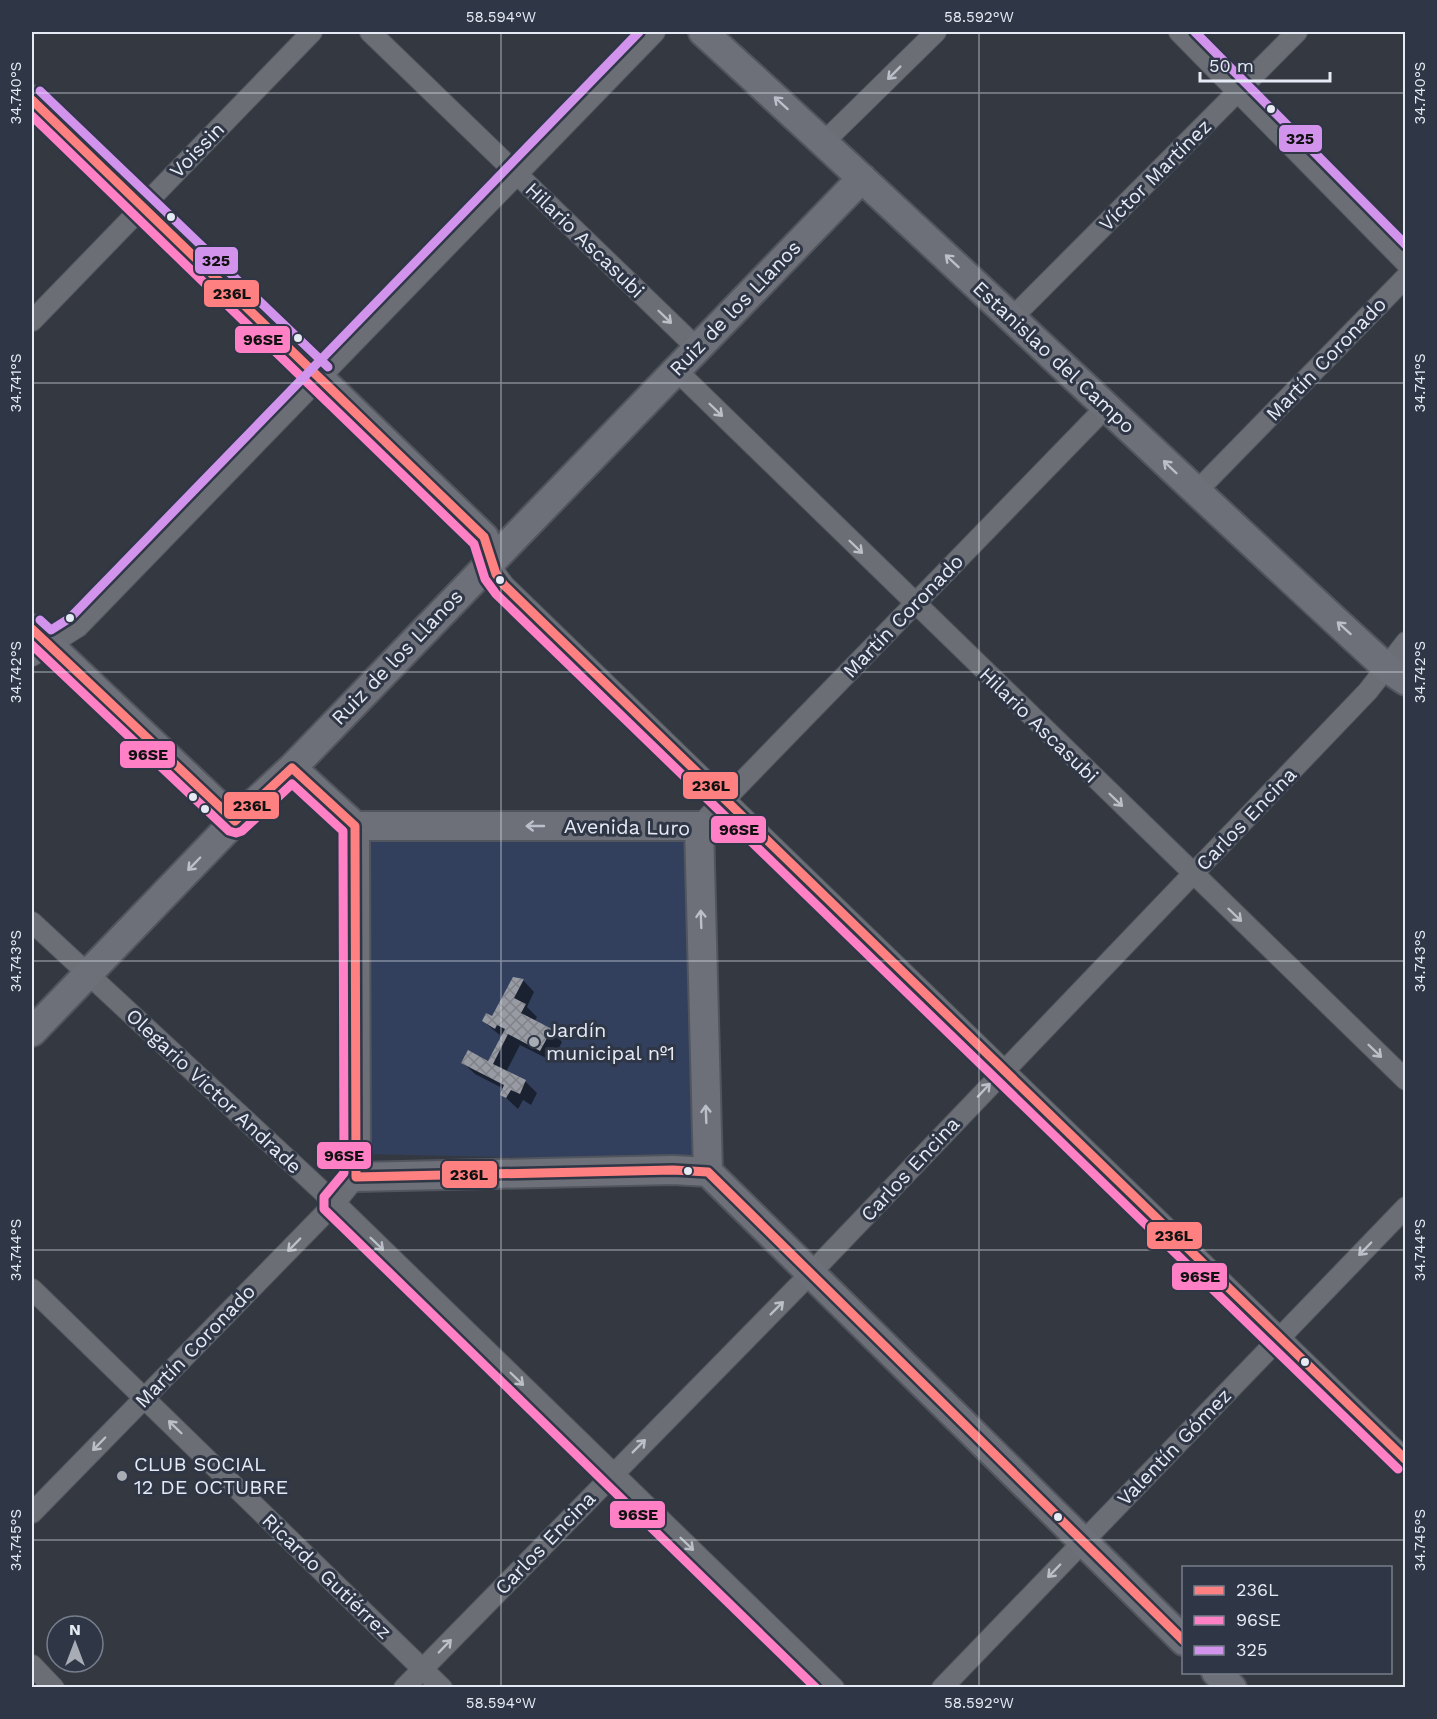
<svg xmlns="http://www.w3.org/2000/svg" width="1437" height="1719" font-family="'Work Sans',sans-serif">
	<style>
		.park { fill: #32405d }
		.shadow { fill: #0007 }
		.building { fill: url(#building-cross-hatch) }
		.lines { fill: none; stroke-linecap: round; stroke-linejoin: round }
		.street-casing { stroke: #51555d; stroke-width: 22 }
		.secondary-casing { stroke: #51555d; stroke-width: 32 }
		.street { stroke: #6b6e75; stroke-width: 20 }
		.secondary { stroke: #6d7078; stroke-width: 28 }
		.bus-1-casing { stroke: #2f3646; stroke-width: 14 }
		.bus-2-casing { stroke: #2f3646; stroke-width: 14 }
		.bus-3-casing { stroke: #2f3646; stroke-width: 14 }
		.bus-1 { stroke: #ff8080; stroke-width: 9 }
		.bus-2 { stroke: #ff80c5; stroke-width: 9 }
		.bus-3 { stroke: #d193ec; stroke-width: 9 }
		.oneway { stroke: #babfc8 }
		.oneway2 { stroke: #bbbfc9 }
		.ticks { fill: none; stroke: #e5eaf4; stroke-width: 1.5; stroke-opacity: 0.45 }
		.bus-dot { fill: #e5eaf4; stroke: #2f3646; stroke-width: 2 }
		.poi-dot { fill: #a7acb5; stroke: #2f3646; stroke-width: 2 }
		.labels { text-anchor: middle; dominant-baseline: central; stroke-width: 6; stroke-linejoin: round; paint-order: stroke }
		.street-label { font-size: 20px; fill: #e5eaf4; stroke: #2f3646 }
		.poi-label { font-size: 20px; fill: #e5eaf4; stroke: #2f3646; text-anchor: start }
		.line-badge { stroke: #2f3646; stroke-width: 2 }
		.pale-badge-label { font-size: 16px; text-anchor: middle; font-weight: bold; fill: #111 }
		.neatline { fill: none; stroke: #e5eaf4; stroke-width: 2 }
		.ticks-label { font-size: 15px; text-anchor: middle; fill: #e5eaf4 }
	</style>
	<defs>
		<pattern id="building-cross-hatch" width="8" height="8" patternUnits="userSpaceOnUse" patternTransform="scale(1.5)"><rect width="8" height="8" fill="#989ba3"/><path d="M0 0l8 8M0 8l8-8" fill="none" stroke="#7f8288"/></pattern>
	</defs>
	<rect width="100%" height="100%" fill="#343841"/>
	<path class="park" d="M687,830L693,1161L362,1154L361,835Z"/>
	<path class="shadow" d="M523,980L534,992L527,1007L537,1017L534,1022L551,1030L562,1042L552,1061L520,1045L506,1072L526,1082L537,1093L531,1105L523,1100L518,1109L502,1094L504,1089L475,1074L463,1063H489L502,1037L483,1021L493,1018Z"/>
	<path class="building" d="M513,977L524,979L514,998L526,1004L521,1013L552,1029L540,1051L508,1034L493,1064L526,1080L520,1094L511,1090L506,1098L500,1095L504,1085L461,1063L468,1050L488,1061L505,1029L497,1025L495,1029L482,1021L486,1013L492,1016Z"/>
	<g class="lines">
		<g class="street-casing">
			<path id="street" d="M370,32L696,347
				M1179,32L1406,263
				M824,142L936,32
				M1013,317L1297,32
				M32,321L312,32
				M675,369L1406,1080
				M1196,492L1406,277
				M491,559L496,574L504,585L1406,1460
				M32,656L78,627L655,32
				M699,826L1107,406
				M32,922L335,1203L834,1688
				M32,1289L442,1688
				M32,1513L335,1203L356,1177
				M32,1665L54,1688
				M404,1688L812,1272L1368,691L1406,642
				M942,1688L1406,1207"/>
		</g>
		<g class="secondary-casing">
			<path id="secondary" d="M703,32C933,241 1157,457 1387,668L1406,681
				M32,100L484,537L491,559
				M32,629L235,821
				M292,768L355,826H699L708,1172
				M355,826L356,1177L673,1170L708,1172L1184,1641
				M32,1032L235,821L292,768L862,178
				M1216,1672L1232,1688"/>
		</g>
		<use href="#street" class="street"/>
		<use href="#secondary" class="secondary"/>
		<g class="bus-1-casing">
			<path id="bus-1" d="M32,100L484,537L496,574L504,585L1406,1460
				M32,629L235,821L292,768L355,826L356,1177L673,1170L708,1172L1184,1641"/>
		</g>
		<g class="bus-2-casing">
			<path id="bus-2" d="M32,116L474,544L485,579L496,594L1398,1469
				M32,645L229,831L236,833L242,831L292,784L343,831L344,1173L324,1197V1209L816,1688"/>
		</g>
		<g class="bus-3-casing">
			<path id="bus-3" d="M1195,32L1406,245
				M40,91L328,367
				M40,620L51,630L70,618L639,32"/>
		</g>
		<use href="#bus-1" class="bus-1"/>
		<use href="#bus-2" class="bus-2"/>
		<use href="#bus-3" class="bus-3"/>
	</g>
	<defs><path id="oneway-shaft" d="M-6 0H5M1.5-3L5.5 0L1.5 3" fill="none" stroke-width="1.6" stroke-linecap="round" stroke-linejoin="round" transform="scale(1.5)"/></defs>
	<g class="oneway">
		<use href="#oneway-shaft" transform="translate(894 73) rotate(135)"/>
		<use href="#oneway-shaft" transform="translate(665 317) rotate(44)"/>
		<use href="#oneway-shaft" transform="translate(716 410) rotate(44)"/>
		<use href="#oneway-shaft" transform="translate(856 547) rotate(44)"/>
		<use href="#oneway-shaft" transform="translate(1116 800) rotate(44)"/>
		<use href="#oneway-shaft" transform="translate(1235 915) rotate(44)"/>
		<use href="#oneway-shaft" transform="translate(1375 1051) rotate(44)"/>
		<use href="#oneway-shaft" transform="translate(984 1090) rotate(-47)"/>
		<use href="#oneway-shaft" transform="translate(377 1244) rotate(44)"/>
		<use href="#oneway-shaft" transform="translate(294 1245) rotate(134)"/>
		<use href="#oneway-shaft" transform="translate(1365 1249) rotate(134)"/>
		<use href="#oneway-shaft" transform="translate(777 1308) rotate(-45)"/>
		<use href="#oneway-shaft" transform="translate(517 1379) rotate(44)"/>
		<use href="#oneway-shaft" transform="translate(175 1427) rotate(-136)"/>
		<use href="#oneway-shaft" transform="translate(99 1444) rotate(134)"/>
		<use href="#oneway-shaft" transform="translate(639 1446) rotate(-45)"/>
		<use href="#oneway-shaft" transform="translate(687 1544) rotate(44)"/>
		<use href="#oneway-shaft" transform="translate(1054 1571) rotate(134)"/>
		<use href="#oneway-shaft" transform="translate(445 1646) rotate(-46)"/>
	</g>
	<g class="oneway2">
		<use href="#oneway-shaft" transform="translate(781 103) rotate(-138)"/>
		<use href="#oneway-shaft" transform="translate(952 261) rotate(-137)"/>
		<use href="#oneway-shaft" transform="translate(1170 467) rotate(-136)"/>
		<use href="#oneway-shaft" transform="translate(1344 628) rotate(-138)"/>
		<use href="#oneway-shaft" transform="translate(535 826) rotate(180)"/>
		<use href="#oneway-shaft" transform="translate(194 864) rotate(134)"/>
		<use href="#oneway-shaft" transform="translate(701 919) rotate(-92)"/>
		<use href="#oneway-shaft" transform="translate(706 1114) rotate(-92)"/>
	</g>
	<path class="ticks" d="M501,32V1688M979,32V1688M32,93H1406M32,383H1406M32,672H1406M32,961H1406M32,1250H1406M32,1540H1406"/>
	<g class="bus-dot">
		<circle cx="1271" cy="109" r="5"/>
		<circle cx="171" cy="217" r="5"/>
		<circle cx="298" cy="338" r="5"/>
		<circle cx="500" cy="580" r="5"/>
		<circle cx="70" cy="618" r="5"/>
		<circle cx="193" cy="797" r="5"/>
		<circle cx="205" cy="809" r="5"/>
		<circle cx="688" cy="1171" r="5"/>
		<circle cx="1305" cy="1362" r="5"/>
		<circle cx="1058" cy="1517" r="5"/>
	</g>
	<g class="poi-dot">
		<circle cx="534" cy="1042" r="6"/>
		<circle cx="122" cy="1476" r="6"/>
	</g>
	<g class="labels">
		<g class="street-label">
			<text transform="translate(197 150) rotate(-46)">Voissin</text>
			<text transform="translate(1155 175) rotate(-45)">Víctor Martínez</text>
			<text transform="translate(585 240) rotate(44)">Hilario Ascasubi</text>
			<text transform="translate(735 308) rotate(-46)">Ruiz de los Llanos</text>
			<text transform="translate(1054 357) rotate(43)">Estanislao del Campo</text>
			<text transform="translate(1326 359) rotate(-46)">Martín Coronado</text>
			<text transform="translate(903 616) rotate(-46)">Martín Coronado</text>
			<text transform="translate(397 657) rotate(-46)">Ruiz de los Llanos</text>
			<text transform="translate(1039 725) rotate(44)">Hilario Ascasubi</text>
			<text transform="translate(1246 819) rotate(-46)">Carlos Encina</text>
			<text transform="translate(627 827) rotate(1)">Avenida Luro</text>
			<text transform="translate(214 1091) rotate(43)">Olegario Victor Andrade</text>
			<text transform="translate(910 1169) rotate(-47)">Carlos Encina</text>
			<text transform="translate(195 1346) rotate(-46)">Martín Coronado</text>
			<text transform="translate(1174 1447) rotate(-46)">Valentín Gómez</text>
			<text transform="translate(545 1543) rotate(-46)">Carlos Encina</text>
			<text transform="translate(327 1576) rotate(44)">Ricardo Gutiérrez</text>
		</g>
		<g class="poi-label">
			<text x="546" y="1030">Jardín<tspan x="546" dy="23">municipal nº1</tspan></text>
			<text x="134" y="1464">CLUB SOCIAL<tspan x="134" dy="23">12 DE OCTUBRE</tspan></text>
		</g>
	</g>
	<g class="line-badge">
		<rect x="1278" y="124" width="45" height="29" rx="6" fill="#d193ec"/>
		<rect x="194" y="246" width="45" height="29" rx="6" fill="#d193ec"/>
		<rect x="203" y="279" width="57" height="29" rx="6" fill="#ff8080"/>
		<rect x="234" y="325" width="57" height="29" rx="6" fill="#ff80c5"/>
		<rect x="119" y="740" width="57" height="29" rx="6" fill="#ff80c5"/>
		<rect x="682" y="771" width="57" height="29" rx="6" fill="#ff8080"/>
		<rect x="223" y="791" width="57" height="29" rx="6" fill="#ff8080"/>
		<rect x="710" y="815" width="57" height="29" rx="6" fill="#ff80c5"/>
		<rect x="316" y="1141" width="56" height="29" rx="6" fill="#ff80c5"/>
		<rect x="441" y="1160" width="57" height="29" rx="6" fill="#ff8080"/>
		<rect x="1146" y="1221" width="57" height="29" rx="6" fill="#ff8080"/>
		<rect x="1171" y="1262" width="57" height="29" rx="6" fill="#ff80c5"/>
		<rect x="609" y="1500" width="57" height="29" rx="6" fill="#ff80c5"/>
	</g>
	<g class="pale-badge-label">
		<text x="1300" y="144">325</text>
		<text x="216" y="266">325</text>
		<text x="232" y="299">236L</text>
		<text x="263" y="345">96SE</text>
		<text x="148" y="760">96SE</text>
		<text x="711" y="791">236L</text>
		<text x="252" y="811">236L</text>
		<text x="739" y="835">96SE</text>
		<text x="344" y="1161">96SE</text>
		<text x="469" y="1180">236L</text>
		<text x="1174" y="1241">236L</text>
		<text x="1200" y="1282">96SE</text>
		<text x="638" y="1520">96SE</text>
	</g>
	<rect width="1437" height="1719" fill="none" stroke="#2f3646" stroke-width="66"/>
	<rect x="1182" y="1566" width="210" height="108" fill="#2f3646" stroke="#787e8c" stroke-width="1.5"/>
	<rect x="1194" y="1586" width="30" height="9" fill="#ff8080" stroke="#787e8c" stroke-width="1.5"/>
	<text x="1236" y="1596" font-size="18" fill="#e5eaf4">236L</text>
	<rect x="1194" y="1616" width="30" height="9" fill="#ff80c5" stroke="#787e8c" stroke-width="1.5"/>
	<text x="1236" y="1626" font-size="18" fill="#e5eaf4">96SE</text>
	<rect x="1194" y="1646" width="30" height="9" fill="#d193ec" stroke="#787e8c" stroke-width="1.5"/>
	<text x="1236" y="1656" font-size="18" fill="#e5eaf4">325</text>
	<g transform="translate(75 1644)"><circle r="28" fill="#2f3646" stroke="#787e8c" stroke-width="1.5"/>
	<path d="M0-4.5L10 22L0 15L-10 22Z" fill="#a7acb5"/>
	<text y="-9" font-size="16" font-weight="bold" text-anchor="middle" fill="#e5eaf4">N</text>
	</g>
	<path d="M1200 72v9h130v-9" fill="none" stroke="#e5eaf4" stroke-width="3"/>
	<text x="1209" y="72" font-size="18" fill="#e5eaf4" stroke="#2f3646" stroke-width="4.5" paint-order="stroke">50 m</text>
	<rect x="33" y="33" width="1371" height="1653" class="neatline"/>
	<g class="ticks-label">
		<text x="501" y="22">58.594°W</text>
		<text x="979" y="22">58.592°W</text>
		<text transform="translate(16 93) rotate(-90)" y="5">34.740°S</text>
		<text transform="translate(1420 93) rotate(-90)" y="5">34.740°S</text>
		<text transform="translate(16 383) rotate(-90)" y="5">34.741°S</text>
		<text transform="translate(1420 383) rotate(-90)" y="5">34.741°S</text>
		<text transform="translate(16 672) rotate(-90)" y="5">34.742°S</text>
		<text transform="translate(1420 672) rotate(-90)" y="5">34.742°S</text>
		<text transform="translate(16 961) rotate(-90)" y="5">34.743°S</text>
		<text transform="translate(1420 961) rotate(-90)" y="5">34.743°S</text>
		<text transform="translate(16 1250) rotate(-90)" y="5">34.744°S</text>
		<text transform="translate(1420 1250) rotate(-90)" y="5">34.744°S</text>
		<text transform="translate(16 1540) rotate(-90)" y="5">34.745°S</text>
		<text transform="translate(1420 1540) rotate(-90)" y="5">34.745°S</text>
		<text x="501" y="1708">58.594°W</text>
		<text x="979" y="1708">58.592°W</text>
	</g>
</svg>
